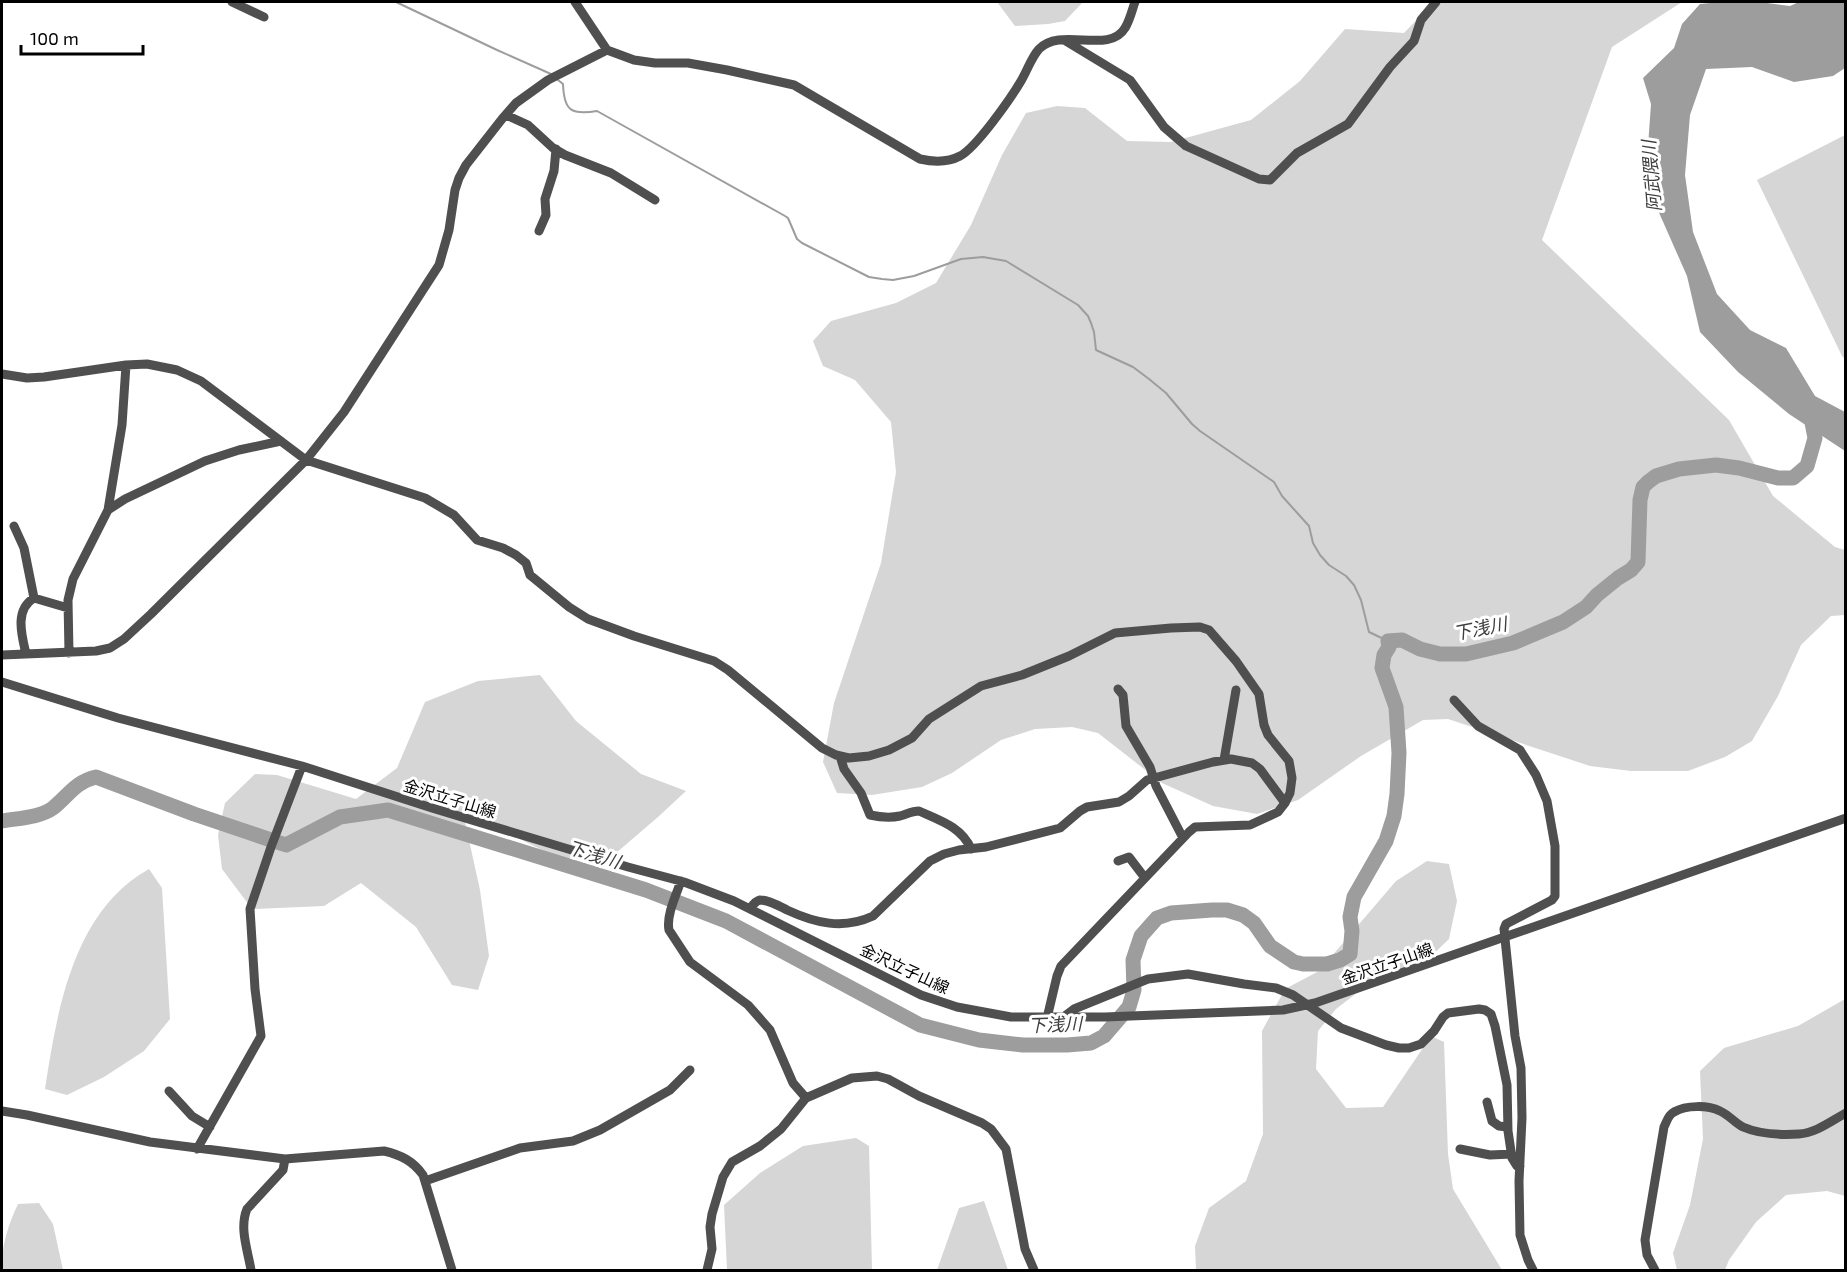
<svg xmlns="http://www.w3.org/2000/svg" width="1847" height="1272" font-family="'Exo 2','Noto Sans JP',sans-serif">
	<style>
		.green { fill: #d6d6d6 }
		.water { fill: #9d9d9d }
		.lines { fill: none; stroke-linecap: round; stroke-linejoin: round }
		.stream { stroke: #9d9d9d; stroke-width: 2 }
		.river { stroke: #9d9d9d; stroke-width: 15 }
		.minor { stroke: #4f4f4f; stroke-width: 9 }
		.labels { text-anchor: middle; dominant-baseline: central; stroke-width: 6; stroke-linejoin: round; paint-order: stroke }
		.street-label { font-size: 16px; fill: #000; stroke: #fff }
		.water-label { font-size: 18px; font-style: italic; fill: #3e3e3e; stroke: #fff }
	</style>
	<rect width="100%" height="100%" fill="#fff"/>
	<path class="green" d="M997,2H1083L1065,21L1048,24L1015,26Z
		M1434,2H1682L1612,47L1542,240L1729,420L1773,496L1835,547L1845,550V615L1831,616L1801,645L1778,696L1752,741L1725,757L1688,771H1631L1590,766L1448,719L1423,720L1361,756L1298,800L1257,814L1213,806L1162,783L1098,733L1072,727L1035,729L1001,740L952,773L922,787L872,795L837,793L823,762L834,703L881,563L896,472L891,422L855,380L823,366L813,341L831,321L896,303L936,283L971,225L1002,155L1026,113L1057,106L1085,108L1127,141L1171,142L1251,120L1300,81L1345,29L1404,33Z
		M1845,135V359L1842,356L1757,180Z
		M540,675L576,721L641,774L686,791L658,817L616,853L560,859L496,827L465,822L480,890L489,956L478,990L452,985L416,927L361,883L324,906L252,909L222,869L218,835L225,803L255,774L277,775L356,799L397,768L425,702L478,681Z
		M1427,861L1449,864L1457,901L1449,939L1422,965L1366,986L1336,1009L1318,1031L1316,1069L1346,1108L1383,1107L1431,1036L1444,1042L1448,1154L1453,1189L1502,1270H1196L1195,1246L1209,1208L1246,1181L1263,1134L1262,1031L1285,989L1319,971L1396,881Z
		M149,869L162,888L170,1019L144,1051L104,1077L67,1095L45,1089C57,1011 73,911 149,869Z
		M1845,999V1196L1827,1191L1786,1195L1756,1222L1729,1260L1725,1270H1677L1673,1253L1690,1205L1703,1139L1700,1071L1724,1048L1798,1026Z
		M856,1138L869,1146L872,1270H727L724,1205L760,1173L803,1146Z
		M984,1201L1008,1270H937L959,1208Z
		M39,1203L53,1224L63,1270H2C1,1247 8,1225 18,1204Z"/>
	<path class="water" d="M1720,2H1760L1790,6L1799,2H1845V68L1833,76L1794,82L1752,67L1706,69L1690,115L1685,175L1693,232L1717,294L1750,330L1786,348L1815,396L1845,412V451L1789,414L1738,372L1700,332L1687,276L1649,190L1648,146L1651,104L1643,78L1674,48L1682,24L1700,4Z"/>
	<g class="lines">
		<path class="stream" d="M396,2L497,50L551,74
			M558,80L563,84C564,111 571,115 597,111L785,216L788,218L797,239L802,243L869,277L882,279L893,280L914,276L961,259L983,257L1006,261L1078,305L1088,316L1091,323L1094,332L1096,350L1133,367L1149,379L1166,393L1192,424L1200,431L1274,482L1282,496L1309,526L1313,543L1320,555L1329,565L1346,576L1354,585L1361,600L1369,632L1388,641"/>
		<path class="river" d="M2,821C18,818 39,818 53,808C69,795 75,782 96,777L194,814L286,845L340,817L388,810L646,890L726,921L920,1025L979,1040L1023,1045H1067L1091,1043L1104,1036L1129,1007L1134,990L1133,960L1141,936L1157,918L1171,913L1212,910H1227L1243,915L1254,923L1270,946L1294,962L1303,964H1327L1340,960L1350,954L1352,931L1350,917L1354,897L1386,841L1394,816L1397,794L1399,753L1396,707L1382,668L1384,655L1389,647L1388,641L1402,640L1420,649L1440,654H1466L1513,643L1563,622L1586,607L1597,595L1618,578L1631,570L1638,562L1640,500L1643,487L1648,482L1656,476L1679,469L1716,465L1739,468L1778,478H1793L1807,466L1815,438L1810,412"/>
		<path class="minor" d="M232,2L264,17
			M575,2L607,50L634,60L655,63H688L727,70L794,85L920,159C933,162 947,163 960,156C976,148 1011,98 1021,81C1027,71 1031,58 1039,49C1061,26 1109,55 1125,28C1130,20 1132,10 1135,2
			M1064,40L1130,80L1164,127L1186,146L1259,179L1270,180L1297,153L1348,124L1390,67L1414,41L1421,20L1436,2
			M506,115L528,125L553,148L565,155L611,173L655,200
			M539,231L546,215L545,199L554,171L556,149
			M2,374L27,378L44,377L126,365L147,364L177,370L201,381L306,460L425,498L454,515L477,540L503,548L516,555L526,563L530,575L569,607L588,619L634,636L714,661L728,670L822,748L836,755L849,758L869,756L889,750L912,738L929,719L981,686L1022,675L1069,656L1115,633L1171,628L1200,627L1209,630L1236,661L1259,694L1264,725L1268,735L1289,761L1292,778L1290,793L1285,803L1278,812L1263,819L1250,825L1195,827L1189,832L1061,966L1057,976L1047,1018
			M108,510L122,425L126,365
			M14,526L24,548L34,598
			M69,653L68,600L73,579L108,510L125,499L205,461L239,450L281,441
			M26,654C22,636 14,610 34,598L68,608
			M2,655L96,651L110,648L124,639L151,614L306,460L344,412L439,265L449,230L455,190L459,178L466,165L502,119L516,103L548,80L607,50
			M2,682L118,718L302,766L432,808L628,867L684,882L734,901L921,995L957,1007L1011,1017H1105L1283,1010L1315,1003L1846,818
			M1118,689L1123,695L1126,726L1150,767L1156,786L1183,838
			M1454,700L1478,726L1520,750L1536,775L1547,801L1555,846V896L1552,900L1506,924L1504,929L1515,1036L1521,1068L1522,1118L1519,1181L1520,1235L1528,1260L1533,1270
			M840,756L844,769L861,793L870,815C879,817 891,818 900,816C907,814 912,811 919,811C939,820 962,827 971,849
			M1224,760L1236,690
			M1118,861L1129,857L1145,878
			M681,881C676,895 666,916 669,930L690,962L748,1005L770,1030L793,1083L806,1098
			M750,909C752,906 755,901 760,900C769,900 779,906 787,910C815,923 843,930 873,916L930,861L944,854L959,850L986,847L1060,828L1080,811L1087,807L1119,802L1129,796L1147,780L1213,762L1231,759L1252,763L1260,769L1285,803
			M1062,1018L1074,1009L1138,983L1148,979L1188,974L1244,984L1276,988L1293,995L1341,1028L1386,1045L1399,1048H1409L1421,1044L1434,1031L1443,1017L1448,1013L1479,1009L1485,1010L1491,1014L1495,1026L1507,1085L1508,1131L1512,1158L1517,1166H1520
			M169,1091L192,1116L210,1127
			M1487,1102L1492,1121L1499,1126L1507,1127
			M2,1111L27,1115L150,1142L285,1159L384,1151C401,1155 413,1161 423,1175L452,1270
			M197,1149L261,1036L255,989L250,909L271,847L302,766
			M1460,1149L1490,1155L1512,1154
			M425,1181L520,1148L573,1141L600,1130L670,1090L690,1070
			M251,1270C248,1251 239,1228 247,1209L283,1170L285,1159
			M707,1270L712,1249L710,1227L712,1214L723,1177L732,1162L760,1146L781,1129L806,1098L852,1078L877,1076L888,1079L919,1096L982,1123L991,1129L1006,1149L1025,1249L1034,1270
			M1655,1270L1647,1255L1645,1240L1664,1127C1667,1121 1668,1115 1674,1112C1686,1105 1708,1105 1720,1111C1729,1115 1735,1123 1743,1127C1759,1134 1782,1135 1799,1134C1816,1133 1831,1121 1846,1113"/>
	</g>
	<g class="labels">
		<g class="street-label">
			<text transform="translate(450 798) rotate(17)">金沢立子山線</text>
			<text transform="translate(1387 963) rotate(-19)">金沢立子山線</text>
			<text transform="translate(905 968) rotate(25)">金沢立子山線</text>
		</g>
		<g class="water-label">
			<text transform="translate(1651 176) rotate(-95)">阿武隈川</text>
			<text transform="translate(1480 628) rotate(-11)">下浅川</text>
			<text transform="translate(594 854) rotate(17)">下浅川</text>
			<text transform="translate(1055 1024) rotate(-2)">下浅川</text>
		</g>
	</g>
	<rect width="1847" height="1272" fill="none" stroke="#000000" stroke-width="6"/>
	<path d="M21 45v9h122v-9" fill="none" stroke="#000000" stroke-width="3"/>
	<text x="30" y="45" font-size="18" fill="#000000" stroke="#ffffff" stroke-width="4.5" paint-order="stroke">100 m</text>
</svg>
